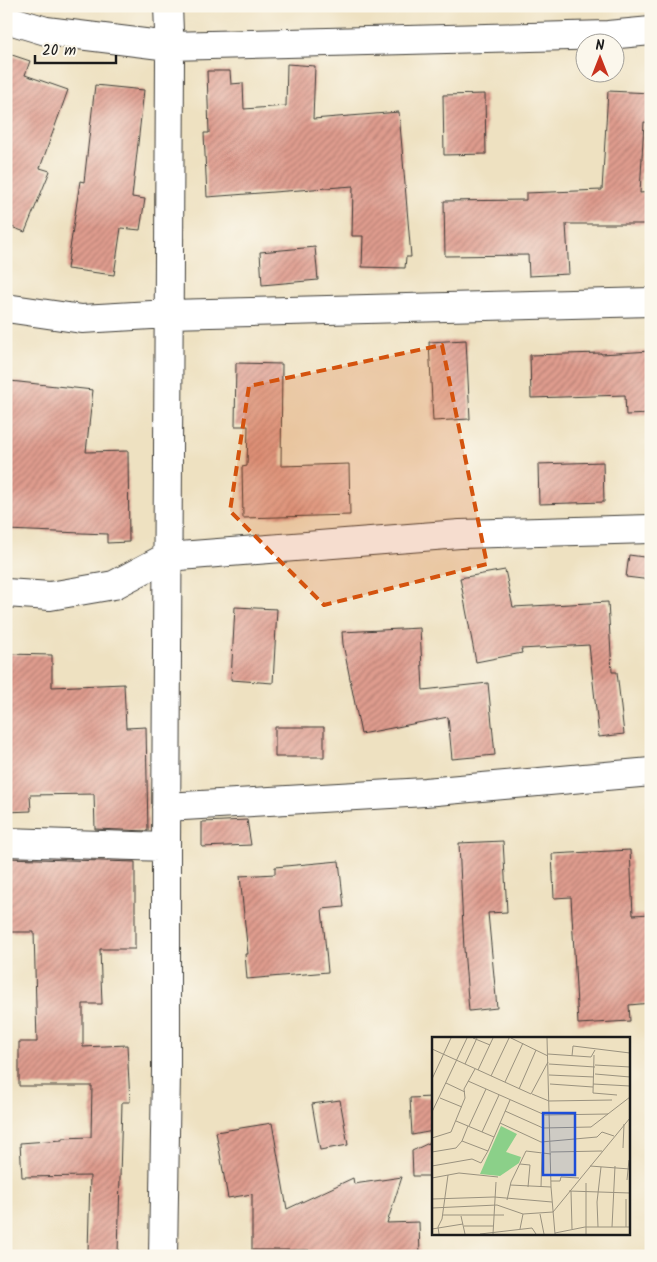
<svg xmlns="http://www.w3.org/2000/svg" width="657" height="1262" font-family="Kalam,sans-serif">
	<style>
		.building { fill: url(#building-hatch) }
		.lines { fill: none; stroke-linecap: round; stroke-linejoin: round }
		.minor-casing { stroke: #3c3a35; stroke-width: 30 }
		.minor { stroke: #fff; stroke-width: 28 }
		.marked { fill: #d4530e; fill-opacity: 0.2; stroke: #d4530e; stroke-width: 4; stroke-dasharray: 10 6; stroke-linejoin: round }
		.inset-road { fill: none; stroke: #9a927f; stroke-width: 1 }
		.view { fill: #1d4ed8; fill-opacity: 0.15; stroke: #1d4ed8; stroke-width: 2.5 }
		.inset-edge { fill: none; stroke: #1c1c1c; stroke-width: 2.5 }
	</style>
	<defs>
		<pattern id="building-hatch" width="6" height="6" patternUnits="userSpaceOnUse" patternTransform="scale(1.25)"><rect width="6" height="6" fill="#df9c8e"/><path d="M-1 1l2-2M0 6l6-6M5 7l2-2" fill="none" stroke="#b47e73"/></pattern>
	</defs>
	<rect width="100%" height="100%" fill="#fbf7ec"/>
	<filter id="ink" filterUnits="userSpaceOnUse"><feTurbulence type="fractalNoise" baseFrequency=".02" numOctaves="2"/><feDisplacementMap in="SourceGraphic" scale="10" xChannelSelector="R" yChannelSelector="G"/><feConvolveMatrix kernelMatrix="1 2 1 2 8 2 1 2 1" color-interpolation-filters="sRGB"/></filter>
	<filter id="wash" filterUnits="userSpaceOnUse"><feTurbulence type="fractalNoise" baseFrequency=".0096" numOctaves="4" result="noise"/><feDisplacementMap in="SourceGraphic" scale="20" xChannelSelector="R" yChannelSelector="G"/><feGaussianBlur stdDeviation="1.12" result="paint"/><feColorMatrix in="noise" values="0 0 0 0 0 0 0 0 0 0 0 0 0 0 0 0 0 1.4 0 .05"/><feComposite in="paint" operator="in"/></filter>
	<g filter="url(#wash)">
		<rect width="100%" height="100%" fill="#eee1c1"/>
		<g id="blocks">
			<path class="building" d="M6,53L30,61L25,75L68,90L40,168L50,171L25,232L6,225Z
				M287,64L315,66L313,119L399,112L411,257H406L405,268L362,267L363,236H352L353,186L207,197L204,133H209L207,71H230L231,84L243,83L244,109L286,106Z
				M95,85L144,90L132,197L145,199L140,230L121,228L114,275L67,269L80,181L84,182Z
				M608,91L651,93V123L644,122L640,193L651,192V224H566L569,274L529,276L528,255L445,256L444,201L526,200V193L602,190Z
				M485,94L486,154L444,155L443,95Z
				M315,247L318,280L262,285L260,252Z
				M466,340L470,419L433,421L429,342Z
				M651,351V414L626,415L625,395L531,398L530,355L601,353V354Z
				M236,363L282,364L281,466L349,464L350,515L243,518L242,467L247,466L248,426H235Z
				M10,381L93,390L86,452L128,451L129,542L107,543V534L6,530V414Z
				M603,462L604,502L539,504L538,464Z
				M629,555L651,558V580L626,577Z
				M505,570L513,607L608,602L612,672H617L624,734L599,737L589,645L521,649L522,653L476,662L460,578Z
				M235,607L277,609L273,683L231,680Z
				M420,628L423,690L488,683L495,755L452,759L448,717L361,734L343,644L342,632Z
				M6,654L52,655V687L124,684L126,728L146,727L148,831L95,829L94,794L30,795L31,811L6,812Z
				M275,727H324V757H275Z
				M247,820L251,845L202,847V822Z
				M503,841L507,912L488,913L497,1008L469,1011L464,949L459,843Z
				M630,850L633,915L651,914V1003L629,1005L630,1021L578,1024L571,897L554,898L552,854Z
				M6,858L135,862V949H100L102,1004H83V1047L127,1045L130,1102H122L118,1253L88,1252L90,1176L22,1177L20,1143L62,1140V1138L91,1137L92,1086H19V1042H37L34,932H6Z
				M339,861L344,907L322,909L328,972L247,979L245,954H248L240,876L275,874V867Z
				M433,1097V1131L412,1135L410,1098Z
				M340,1100L348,1145L320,1150L312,1104Z
				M272,1123L287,1209L353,1178L354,1184L402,1177L387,1223L419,1222L420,1256H310L309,1250H252V1194L228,1198L216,1132Z
				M433,1141V1176H413L412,1151Z"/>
		</g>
	</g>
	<g filter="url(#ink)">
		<use href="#blocks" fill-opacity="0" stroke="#3c3a35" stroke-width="1"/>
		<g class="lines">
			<g class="minor-casing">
				<path id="minor" d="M6,19L46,31L169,46L608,35L651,31
					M6,308L82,319L169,314L651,302
					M6,593L50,596L114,585L167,557L460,534L651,529
					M166,807L425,792L651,772
					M6,842L166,847
					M163,1256L166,1072V847L170,57L168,6"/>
			</g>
			<use href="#minor" class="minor"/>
		</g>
	</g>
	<path class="marked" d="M442,345L487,564L324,605L230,511L249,386Z"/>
	<g transform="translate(432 1037)">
		<rect width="198" height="198" fill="#eee1c1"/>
		<path d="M69,89L85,97L74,115L89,120L87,126L68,139L48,137Z" fill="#8bd089"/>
		<path class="inset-road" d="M41,1L58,8M79,1L116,19M115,1L119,150L123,197M0,12L99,57L116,25M116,17L159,20L163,13M162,18L161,56L185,58M140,19L141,9L198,16M33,27L45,1M117,27L163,30M163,28L198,30M46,33L61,1M163,37L198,40M117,38L162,40M59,39L77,1M0,42L19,1M36,44L113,78L176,77M73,45L91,6M14,46L33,55M118,47L161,50M161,47L198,49M87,52L104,13M100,57L117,64L180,63M8,61L30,70M73,74L111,91L159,90L198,60M0,75L35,1M24,84L62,100M68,86L109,105L165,100L170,95L182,99M37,89L54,52M50,95L67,58M0,101L19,95L33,61L32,52L43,32M30,104L36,89M191,111L192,87M0,115L24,111L30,104L56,114L78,63M119,115L170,114M88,127L98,128L96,150M0,129L40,122L49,126L56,114M158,129L198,132M0,141L27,136L66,140M195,143L197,123M119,144H128L129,140L147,141M78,148L119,150M109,150L110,117M137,154L198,156M139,154L140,192M0,162L62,160L120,165M194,162V190M75,163L79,145L94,114L119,117M0,171L65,168L91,177L121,175L198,81M108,177L112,197M11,178H72M29,179L33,197M32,189H61M166,190L165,165L169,130M180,190L183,129M0,192L31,187M88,192L91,177M123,196L153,190H198M7,197L6,190L10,182L16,138M48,197L100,191L104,197M61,197L64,145M154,197V146"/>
		<path class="view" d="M111,76H143V138H111Z"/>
		<rect width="198" height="198" class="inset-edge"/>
	</g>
	<rect width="657" height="1262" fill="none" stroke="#fbf7ec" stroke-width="25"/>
	<g transform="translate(600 58)"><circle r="24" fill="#fbf7ec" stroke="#a29f99"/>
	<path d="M0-4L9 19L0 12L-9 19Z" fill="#c8321e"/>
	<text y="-8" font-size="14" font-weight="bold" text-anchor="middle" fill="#1c1c1c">N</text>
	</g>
	<path d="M35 55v8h81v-8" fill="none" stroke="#1c1c1c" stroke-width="2.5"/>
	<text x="42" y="55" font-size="15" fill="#1c1c1c" stroke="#fbf7ec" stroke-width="4" paint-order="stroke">20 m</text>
</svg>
